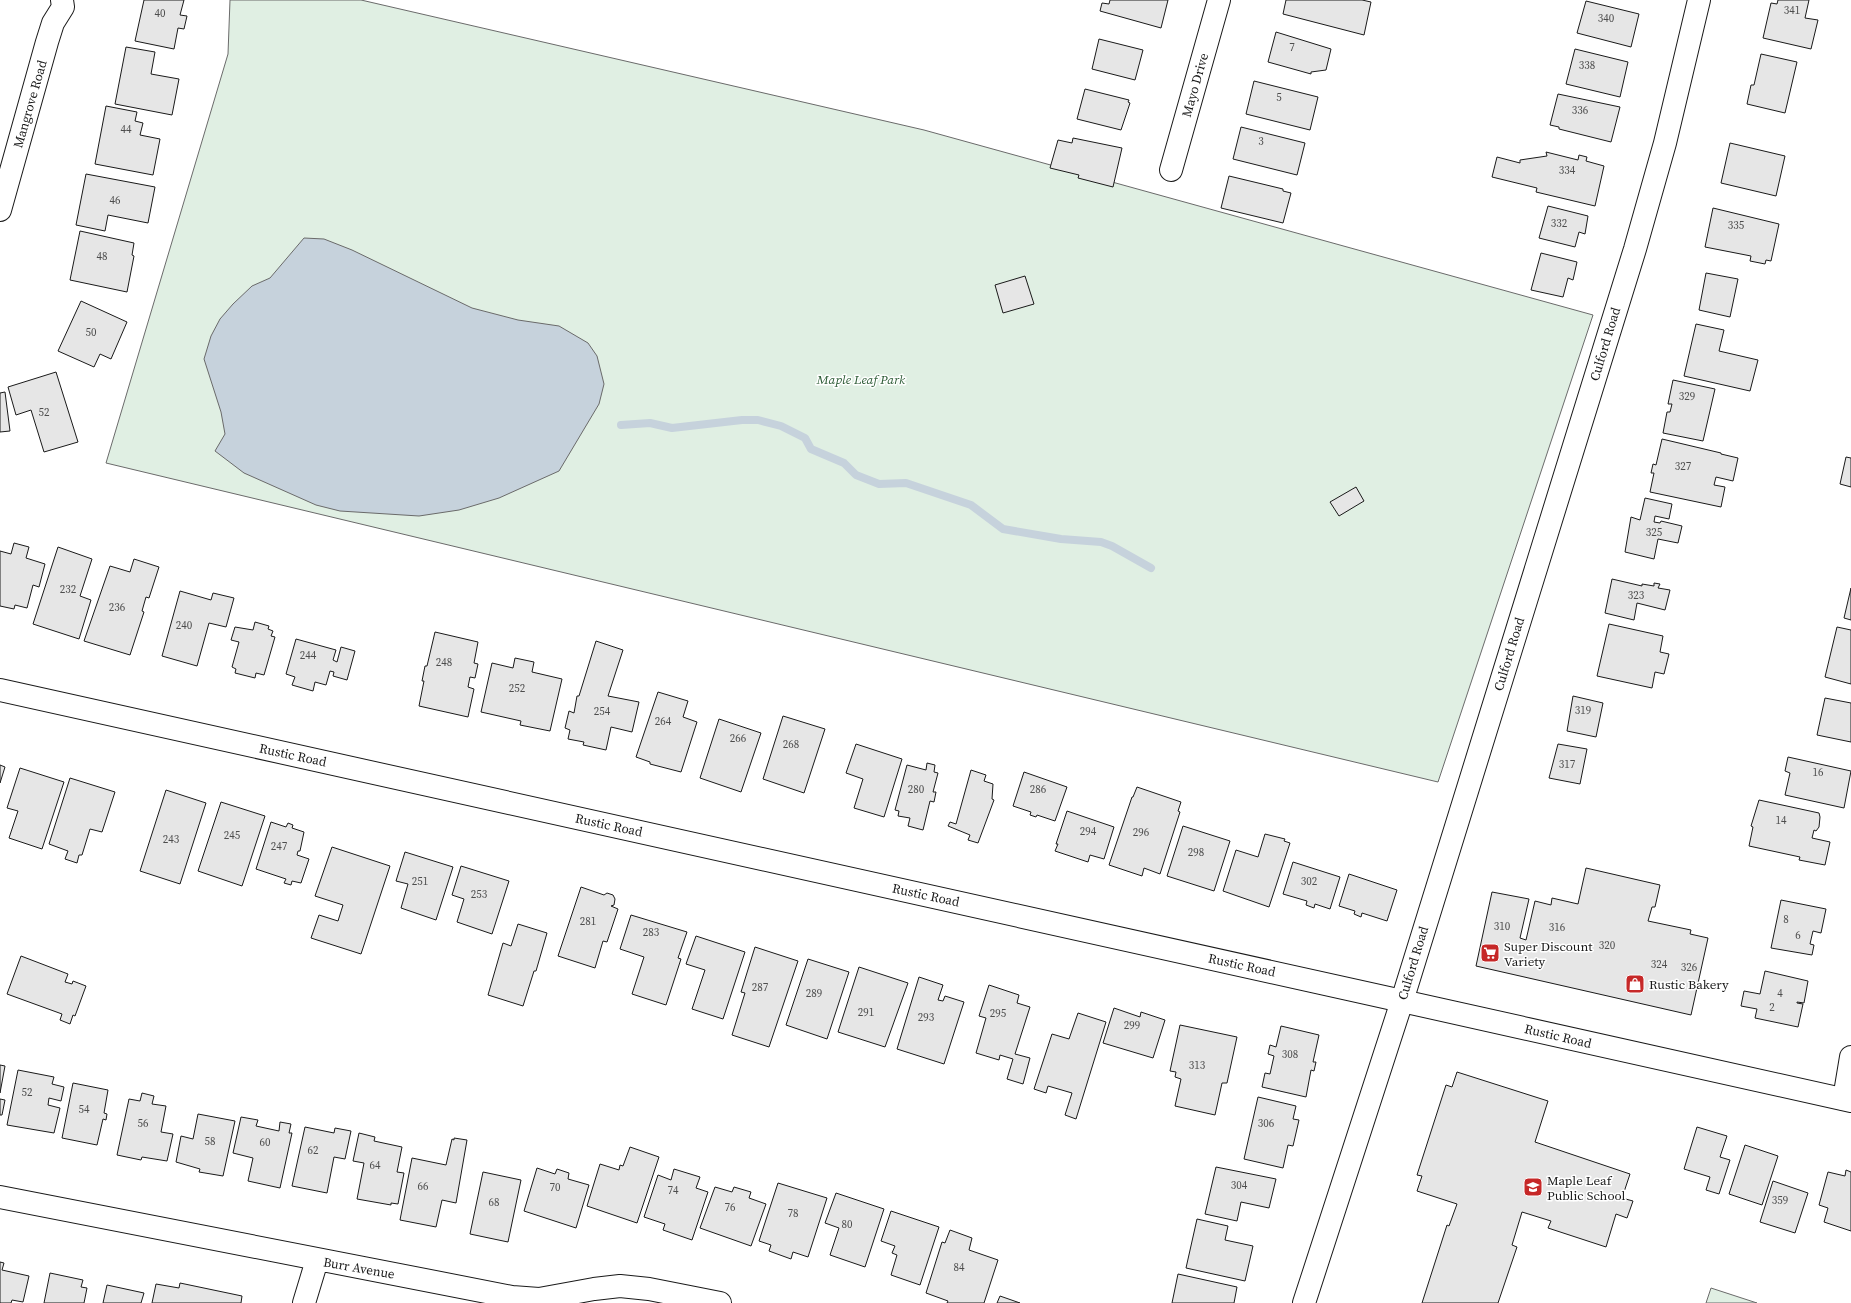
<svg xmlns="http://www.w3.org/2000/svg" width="1851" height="1303" font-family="'Source Serif 4',serif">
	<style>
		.green { fill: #e0efe3; stroke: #6a6a6a }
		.water { fill: #c6d2dc; stroke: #6a6a6a }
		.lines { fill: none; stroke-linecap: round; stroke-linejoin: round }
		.stream { stroke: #c6d2dc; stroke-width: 8 }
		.building { fill: #e6e6e6; stroke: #1a1a1a }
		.minor-casing { stroke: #1a1a1a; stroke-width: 24 }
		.tertiary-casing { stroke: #1a1a1a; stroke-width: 24 }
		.minor { stroke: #fff; stroke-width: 22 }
		.tertiary { stroke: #fff; stroke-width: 22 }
		.labels { text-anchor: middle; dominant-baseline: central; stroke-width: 3; stroke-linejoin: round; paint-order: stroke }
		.number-label { font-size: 11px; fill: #4d4d4d }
		.street-label { font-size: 13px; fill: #1a1a1a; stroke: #fff }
		.park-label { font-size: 13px; font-style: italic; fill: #2b5a34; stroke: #fff }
		.poi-label { font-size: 13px; fill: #1a1a1a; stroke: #fff; text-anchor: start }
	</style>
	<rect width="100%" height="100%" fill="#fff"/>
	<path class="green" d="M230,0H361L924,130L1593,315L1438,782L106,463L228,54Z
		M1711,1288L1757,1303H1706Z"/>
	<path class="water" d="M304,238L324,239L352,250L472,308L518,320L559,326L588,343L597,356L604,384L599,404L559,471L499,498L459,510L419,516L340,511L316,505L244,473L215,451L225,434L221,412L204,359L211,336L220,319L233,304L252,286L270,278Z"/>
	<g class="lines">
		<path class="stream" d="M621,425L650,423L672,428L742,420H758L781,426L805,438L811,449L844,463L856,475L879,484L906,483L971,505L1003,529L1061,539L1101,542L1112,546L1151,568"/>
	</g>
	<path class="building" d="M144,0H184L180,15L187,16L184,29L178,28L174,49L135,41Z
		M1110,0H1168L1161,28L1100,11L1102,3L1109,4Z
		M1286,0H1362L1371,2L1364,35L1283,14Z
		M1778,0H1809L1805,18L1818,20L1811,49L1763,38L1771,3L1777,4Z
		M1586,1L1639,14L1631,47L1577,33Z
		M1276,32L1331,49L1326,70L1311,72V74L1268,62Z
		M1099,39L1143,50L1135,80L1092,69Z
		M126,47L155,52L151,74L179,79L172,115L115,104Z
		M1575,49L1628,62L1620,97L1566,84Z
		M1761,54L1797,62L1785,113L1747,104L1751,85H1754Z
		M1254,81L1318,97L1310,130L1246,114Z
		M1085,89L1129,100L1128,102L1130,103L1121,130L1077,119Z
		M1558,94L1620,107L1611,142L1559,129V127L1550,125Z
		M106,106L137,112L135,121L143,123L140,135L160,139L153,175L95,164Z
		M1241,127L1305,143L1297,175L1233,159Z
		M1073,138L1122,148L1113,187L1078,178L1079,175L1050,168L1058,140L1072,143Z
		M1730,143L1785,156L1776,196L1721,183Z
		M1546,152L1578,160L1579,155L1587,157L1586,161L1604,166L1595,206L1536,192L1537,188L1492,177L1497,157L1520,163V160L1547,156Z
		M86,174L155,187L148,223L108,215L105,231L76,225Z
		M1229,176L1283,189V191L1291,193L1283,223L1221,208Z
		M1548,206L1588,216L1585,234L1579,232L1575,247L1539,238Z
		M1713,208L1779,224L1771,261L1766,260L1765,264L1750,261L1751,256L1705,247Z
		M80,231L134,243L132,255L134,256L127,292L70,280Z
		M1541,253L1577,262L1573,280L1568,278L1563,297L1531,290Z
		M1706,273L1738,279L1730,317L1699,310Z
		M1025,276L1034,304L1003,313L995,285Z
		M81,301L127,322L111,359L100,354L94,367L58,351Z
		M1696,324L1724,330L1719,351L1758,360L1750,391L1684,376Z
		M56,372L78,442L44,452L31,410L16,415L8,387Z
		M1673,380L1715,389L1703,441L1663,433L1667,412H1670L1672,404H1668Z
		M5,392L10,431L0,432V393Z
		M1662,439L1721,453V454L1738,458L1733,481L1716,477L1714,485L1725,487L1721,507L1650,492L1654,473H1651L1653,464L1656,465Z
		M1846,457L1851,458V487L1840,484Z
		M1356,487L1364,501L1339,516L1330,502Z
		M1645,498L1672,504L1669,519L1655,516L1654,522L1660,523L1661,521L1682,526L1678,543L1658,539L1654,559L1625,552L1631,517L1640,520Z
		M14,543L29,547L26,558L45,564L39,587L33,585L27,608L15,605L14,609L0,606V551L11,554Z
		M58,547L92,559L80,596L91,600L79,639L33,624Z
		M134,559L159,567L149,598L146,597L142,611L144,612L130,655L84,641L110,566L130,572Z
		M1612,579L1642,586V584L1654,586V583L1660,584L1658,588L1670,590L1665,610L1637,603L1634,620L1605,613Z
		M1851,588V620L1844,618Z
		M180,591L211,600L213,593L234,598L226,627L209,623L197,666L162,656Z
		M255,622L269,626L268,629L273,631L271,636L275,637L264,675L256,673L255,678L235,673L236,669L232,667L239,642L231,640L235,627L253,630Z
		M1609,624L1663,636L1660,652L1669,654L1664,674L1655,672L1652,688L1597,676Z
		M1837,627L1851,630V684L1825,677Z
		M435,632L478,642L474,663L478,664L475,678L470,677L468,687L474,689L468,717L419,706L424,681H422L425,666H427Z
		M296,639L336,650L333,660L337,662L341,647L355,651L347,680L333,676L334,672L330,671L326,685L315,682L313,691L292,685L295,677L286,674Z
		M596,641L623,650L608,696L639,702L632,732L611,727L606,750L583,745L584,742L568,739L570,730L565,728L569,711L574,713L577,696H579Z
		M515,658L534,662L532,672L562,679L550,731L520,725L521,721L481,712L492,663L513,668Z
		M658,692L688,701L683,717L697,722L681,772L650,764V762L636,757Z
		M1573,696L1603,703L1596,737L1567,731Z
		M1825,698L1851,703V742L1817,735Z
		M783,716L825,729L804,793L763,779Z
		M719,719L761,733L741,792L700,778Z
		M856,744L902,759L884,817L854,808L863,779L846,773Z
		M1558,744L1587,749L1580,784L1549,778Z
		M1788,757L1851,771L1844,808L1785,795L1790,773L1785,771Z
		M927,763L935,765L934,772L938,773L933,792H936L934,802L930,801L923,830L908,826L910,818L898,816L899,811L895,810L907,765L926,770Z
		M0,765L5,767L0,783Z
		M20,768L64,782L42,849L9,838L18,811L7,808Z
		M971,770L986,775L984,781L993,784L992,799L994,800L978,843L968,840L970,835L948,826L950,822L956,824Z
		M1024,772L1067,787L1055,821L1037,815L1036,817L1030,815L1031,812L1013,806Z
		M70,778L115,792L102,832L90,829L82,855H79L77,863L65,859L68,851L49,844Z
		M1137,787L1181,802L1178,811L1180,812L1160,874L1144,868L1142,876L1109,865L1132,797H1133Z
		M166,790L206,803L180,884L140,871Z
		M1759,800L1819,813L1820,817L1819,827L1816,831L1814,830L1812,838L1830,842L1825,865L1799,860L1800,857L1749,846L1753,827L1751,826Z
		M221,802L265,816L242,886L198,871Z
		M1067,811L1114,827L1104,859L1090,855L1088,862L1055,851L1058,844H1056Z
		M271,822L286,827L288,823L293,825L292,828L304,832L300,851H298L297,855L309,859L301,883L292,881L291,885L284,883L286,879L256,869Z
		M1183,826L1230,841L1214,891L1167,876Z
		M1265,834L1285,839L1284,841L1290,843L1269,907L1223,891L1236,850L1258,857Z
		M332,847L390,866L361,954L311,938L319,915L338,921L343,905L315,896Z
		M405,852L453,867L436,920L401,908L408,884L396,881Z
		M1293,862L1340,877L1330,909L1315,904L1314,908L1306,905L1307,901L1283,894Z
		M461,866L509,881L492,934L457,922L464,899L452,895Z
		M1586,868L1660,885L1655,907H1652L1648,921L1691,930L1690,934L1708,938L1691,1015L1476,966L1492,892L1529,899L1520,938L1526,940L1535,901L1551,905L1552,898L1578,904Z
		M1349,874L1397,890L1387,921L1362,913L1361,917L1354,914L1355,911L1339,906Z
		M581,887L604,895L607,893L613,895L615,899L614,905L611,906L618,909L607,942L603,941L595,968L558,956Z
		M1781,900L1826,909L1821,933L1813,931L1810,944L1814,945L1812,955L1771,948Z
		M631,915L687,932L678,958L681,959L666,1005L632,994L644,957L620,949Z
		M518,924L547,933L536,971H534L523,1006L488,995L503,943L511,946Z
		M696,936L745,952L723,1019L692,1009L705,970L686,964Z
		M755,947L798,961L769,1047L732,1035L745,993L741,992Z
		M21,956L68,974L65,982L72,984L73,981L86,986L75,1016L73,1015L70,1024L60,1020L62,1014L7,994Z
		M808,959L849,972L827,1039L786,1025Z
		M859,967L908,983L885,1047L838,1032Z
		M1765,971L1808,981L1804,1003L1797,1002V1003L1803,1004L1798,1027L1755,1018L1757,1009L1741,1006L1744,991L1760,994Z
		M919,977L943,985L938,1000L943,1001L945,996L964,1002L944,1064L897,1049Z
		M989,985L1019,995L1017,1003L1030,1007L1015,1054L1030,1058L1023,1084L1007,1079L1013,1059L1000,1055L999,1060L976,1053L986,1018L979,1016Z
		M1114,1008L1140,1017L1141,1012L1165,1020L1153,1058L1103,1043Z
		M1078,1013L1106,1022L1076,1119L1065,1115L1072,1093L1048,1086L1046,1093L1034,1089L1052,1034L1069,1039Z
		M1180,1025L1237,1037L1227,1083H1222L1215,1115L1175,1106L1181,1079L1175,1077L1176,1072L1170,1071Z
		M1281,1026L1319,1035L1313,1062H1316L1314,1071L1311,1070L1306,1097L1262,1087L1265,1073L1270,1074L1274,1056L1268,1054L1270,1045L1276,1047Z
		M0,1065L5,1066L0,1093Z
		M18,1070L54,1077L52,1084L64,1087L61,1101L49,1098L48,1105L60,1108L54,1133L7,1125Z
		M1457,1072L1548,1101L1535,1142L1630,1174L1622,1198L1633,1201L1627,1218L1616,1214L1606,1247L1548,1228L1551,1221L1522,1212L1512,1245L1517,1247L1498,1303H1422L1447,1225L1449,1226L1457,1204L1417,1191L1422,1176L1417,1175L1446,1085L1452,1087Z
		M73,1083L108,1090L104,1113L107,1114L106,1120L103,1119L97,1145L62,1138Z
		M142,1093L154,1096L152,1104L166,1106L161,1132L173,1134L167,1161L142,1157L141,1160L117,1155L129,1099L140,1101Z
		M1258,1097L1296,1106L1293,1119L1299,1120L1293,1146L1288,1145L1283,1168L1244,1159Z
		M0,1099L5,1100L2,1115H0Z
		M198,1114L235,1121L223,1176L199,1172L200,1169L176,1162L181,1136L193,1139Z
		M241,1117L258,1120L256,1126L279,1131L280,1122L291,1124L289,1133H292L280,1188L248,1181L253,1158L233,1153Z
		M305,1127L334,1133L335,1128L351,1131L345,1159L334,1157L327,1193L292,1186Z
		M1697,1127L1727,1136L1720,1157L1730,1160L1719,1194L1706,1190L1710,1177L1684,1169Z
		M359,1133L375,1137L374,1141L402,1147L397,1172L404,1173L398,1204L391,1203V1205L357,1199L364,1163L353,1161Z
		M454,1138L467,1140L456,1203L442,1200L436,1227L400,1220L412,1158L446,1165L452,1139L454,1140Z
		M1745,1145L1778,1156L1762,1205L1729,1194Z
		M630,1147L659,1157L637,1223L587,1206L600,1164L619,1170L620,1165L623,1166Z
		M1216,1167L1276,1179L1269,1208L1241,1202L1237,1221L1205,1214Z
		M537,1168L555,1174L557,1169L569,1173L568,1179L589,1185L576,1228L524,1211Z
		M674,1169L700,1177L696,1188L708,1192L692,1240L663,1230L665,1224L644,1217L658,1175L671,1180Z
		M1846,1170L1851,1172V1231L1824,1222L1828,1208L1819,1205L1828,1172L1845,1176Z
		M483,1172L521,1180L508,1242L470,1234Z
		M1773,1181L1808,1193L1795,1233L1760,1222Z
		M778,1183L827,1198L808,1257L793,1252L791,1259L769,1251L771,1245L759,1241Z
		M715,1187L732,1192L734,1187L751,1192L749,1198L766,1204L751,1246L700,1228Z
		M836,1193L884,1209L865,1267L830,1255L839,1228L825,1223Z
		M891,1211L939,1227L920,1285L891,1275L897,1255L892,1253L895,1246L881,1241Z
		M1197,1219L1228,1226L1225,1240L1253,1246L1245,1281L1186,1268Z
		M950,1230L972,1238L969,1250L998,1260L984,1303H947L948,1301L926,1293L942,1242L945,1243Z
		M0,1262L4,1263L2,1270L29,1276L23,1302L12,1300L11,1303H0Z
		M50,1273L83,1280L81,1287L87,1288L84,1303H44Z
		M1178,1274L1237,1287L1234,1303H1172Z
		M180,1283L242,1296L241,1303H152L156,1284L179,1288Z
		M107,1285L144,1293L141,1303H103Z
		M1000,1296L1020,1303H997Z"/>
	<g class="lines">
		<g class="minor-casing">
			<path id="minor" d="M1171,170L1219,0
				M0,210L47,42L53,23L63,7L62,0
				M0,690L1402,1001
				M1844,1099L1851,1057
				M0,1197L512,1297L539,1299L594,1289L620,1286L649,1289L720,1303
				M304,1303L317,1260"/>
		</g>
		<g class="tertiary-casing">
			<path id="tertiary" d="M1402,1001L1851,1101
				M1304,1303L1402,1001L1635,249L1665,143L1699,0"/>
		</g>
		<use href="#minor" class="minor"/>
		<use href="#tertiary" class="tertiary"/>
	</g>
	<defs>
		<g id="supermarket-square" transform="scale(1)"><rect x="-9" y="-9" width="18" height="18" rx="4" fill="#c62828" stroke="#fff"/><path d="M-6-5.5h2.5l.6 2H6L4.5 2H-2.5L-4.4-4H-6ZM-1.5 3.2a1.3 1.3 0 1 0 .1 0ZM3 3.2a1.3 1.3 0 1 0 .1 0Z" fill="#fff"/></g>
		<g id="shop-square" transform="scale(1)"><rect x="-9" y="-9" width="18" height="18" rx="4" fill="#c62828" stroke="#fff"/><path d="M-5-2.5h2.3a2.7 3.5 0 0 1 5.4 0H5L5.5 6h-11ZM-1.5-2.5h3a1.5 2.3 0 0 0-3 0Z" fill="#fff"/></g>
		<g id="school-square" transform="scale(1)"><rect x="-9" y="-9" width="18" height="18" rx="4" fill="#c62828" stroke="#fff"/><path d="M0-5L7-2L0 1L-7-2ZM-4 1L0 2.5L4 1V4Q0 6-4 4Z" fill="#fff"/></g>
	</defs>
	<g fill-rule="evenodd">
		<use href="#supermarket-square" x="1490" y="953"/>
		<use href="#shop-square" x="1635" y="984"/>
		<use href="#school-square" x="1533" y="1187"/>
	</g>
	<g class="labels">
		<g class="number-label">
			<text x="1792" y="10">341</text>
			<text x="160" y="13">40</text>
			<text x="1606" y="18">340</text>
			<text x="1292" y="47">7</text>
			<text x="1587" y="65">338</text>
			<text x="1279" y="97">5</text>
			<text x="1580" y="110">336</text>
			<text x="126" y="129">44</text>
			<text x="1261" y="141">3</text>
			<text x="1567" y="170">334</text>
			<text x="115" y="200">46</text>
			<text x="1559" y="223">332</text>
			<text x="1736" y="225">335</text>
			<text x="102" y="256">48</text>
			<text x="91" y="332">50</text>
			<text x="1687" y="396">329</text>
			<text x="44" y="412">52</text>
			<text x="1683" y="466">327</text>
			<text x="1654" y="532">325</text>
			<text x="68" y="589">232</text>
			<text x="1636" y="595">323</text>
			<text x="117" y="607">236</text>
			<text x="184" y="625">240</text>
			<text x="308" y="655">244</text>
			<text x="444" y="662">248</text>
			<text x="517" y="688">252</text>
			<text x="1583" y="710">319</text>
			<text x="602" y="711">254</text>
			<text x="663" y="721">264</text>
			<text x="738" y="738">266</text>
			<text x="791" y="744">268</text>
			<text x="1567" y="764">317</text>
			<text x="1818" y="772">16</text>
			<text x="916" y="789">280</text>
			<text x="1038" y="789">286</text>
			<text x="1781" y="820">14</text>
			<text x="1088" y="831">294</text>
			<text x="1141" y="832">296</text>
			<text x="232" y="835">245</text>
			<text x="171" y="839">243</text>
			<text x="279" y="846">247</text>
			<text x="1196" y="852">298</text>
			<text x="420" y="881">251</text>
			<text x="1309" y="881">302</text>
			<text x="479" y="894">253</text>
			<text x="1786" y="919">8</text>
			<text x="588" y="921">281</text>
			<text x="1502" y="926">310</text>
			<text x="1557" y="927">316</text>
			<text x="651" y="932">283</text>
			<text x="1798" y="935">6</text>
			<text x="1607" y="945">320</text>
			<text x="1659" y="964">324</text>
			<text x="1689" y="967">326</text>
			<text x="760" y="987">287</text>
			<text x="814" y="993">289</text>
			<text x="1780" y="993">4</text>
			<text x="1772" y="1007">2</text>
			<text x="866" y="1012">291</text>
			<text x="998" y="1013">295</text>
			<text x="926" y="1017">293</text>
			<text x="1132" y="1025">299</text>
			<text x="1290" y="1054">308</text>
			<text x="1197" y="1065">313</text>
			<text x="27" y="1092">52</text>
			<text x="84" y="1109">54</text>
			<text x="143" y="1123">56</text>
			<text x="1266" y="1123">306</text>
			<text x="210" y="1141">58</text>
			<text x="265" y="1142">60</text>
			<text x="313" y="1150">62</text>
			<text x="375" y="1165">64</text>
			<text x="1239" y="1185">304</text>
			<text x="423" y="1186">66</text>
			<text x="555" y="1187">70</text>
			<text x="673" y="1190">74</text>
			<text x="1780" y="1200">359</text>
			<text x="494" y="1202">68</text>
			<text x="730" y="1207">76</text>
			<text x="793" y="1213">78</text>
			<text x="847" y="1224">80</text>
			<text x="959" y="1267">84</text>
		</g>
		<g class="street-label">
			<text transform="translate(1195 85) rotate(-74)">Mayo Drive</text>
			<text transform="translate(30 104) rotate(-74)">Mangrove Road</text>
			<text transform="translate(1605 344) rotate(-73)">Culford Road</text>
			<text transform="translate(1509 654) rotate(-73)">Culford Road</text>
			<text transform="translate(293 755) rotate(12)">Rustic Road</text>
			<text transform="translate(609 825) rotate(12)">Rustic Road</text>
			<text transform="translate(926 895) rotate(12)">Rustic Road</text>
			<text transform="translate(1413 963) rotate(-73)">Culford Road</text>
			<text transform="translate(1242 965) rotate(12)">Rustic Road</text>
			<text transform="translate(1558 1036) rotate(13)">Rustic Road</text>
			<text transform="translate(359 1268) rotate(10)">Burr Avenue</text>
		</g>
		<g class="park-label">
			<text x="861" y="379">Maple Leaf Park</text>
		</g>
		<g class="poi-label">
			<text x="1504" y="946">Super Discount<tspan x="1504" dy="15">Variety</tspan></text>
			<text x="1649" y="984">Rustic Bakery</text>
			<text x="1547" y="1180">Maple Leaf<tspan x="1547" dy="15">Public School</tspan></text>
		</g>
	</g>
</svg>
